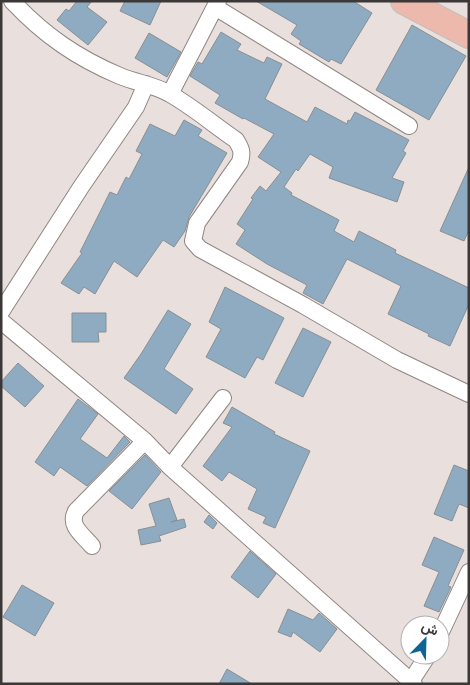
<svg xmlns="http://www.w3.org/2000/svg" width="470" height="685" font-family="'IBM Plex Serif',Vazirmatn,serif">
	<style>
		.building { fill: #8eabc1; stroke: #888f94 }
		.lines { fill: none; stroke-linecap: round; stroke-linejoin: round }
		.minor-casing { stroke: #8f8684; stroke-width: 18 }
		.primary-casing { stroke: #c0bfbf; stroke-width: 28 }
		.minor { stroke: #fff; stroke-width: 16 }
		.primary { stroke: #edb9ac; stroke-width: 26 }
	</style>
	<rect width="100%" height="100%" fill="#e9e0dd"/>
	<path class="building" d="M77,1H92L87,7L107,22L88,45L57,20L66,9L69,11Z
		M125,1H161L150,25L120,11Z
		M256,1H353L372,13L341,64L331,59L329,62L299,44L301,41L291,34L297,25Z
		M412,25L466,56L429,120L376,90Z
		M221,32L241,44L237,50L264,63L267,57L282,64L265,99L307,122L315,107L347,124L348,120L350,121L355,112L409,140L403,151L406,153L392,178L404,182L397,202L329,178L333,167L310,154L298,171L296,169L284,187L292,193L291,195L339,220L334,231L354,242L359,231L396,250L395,253L469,288V304L450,346L428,336L429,334L388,314L401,286L347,259L323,304L303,293L307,285L267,264L236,244L245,230L237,224L253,199L251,198L260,186L266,191L281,172L258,157L274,134L244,118L243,119L215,103L220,95L190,76L198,62L202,64Z
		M149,33L181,52L167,77L135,58Z
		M184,120L202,130L198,136L227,153L189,217L185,231L174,247L163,240L137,277L114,261L95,294L84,287L79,294L61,283L82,253L80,252L110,192L117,195L126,177L129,179L142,154L136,151L150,124L175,136Z
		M469,167V230L464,241L440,231Z
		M225,287L284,318L263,360L257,357L245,378L206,357L221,329L209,322Z
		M168,310L191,324L164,369L193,389L176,414L124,378L141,354Z
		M72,313H106V332H98L99,342H72Z
		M303,328L331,342L303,397L275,383Z
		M18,363L44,386L25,407L1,386V382Z
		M78,399L98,414L80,439L107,458L124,436L130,442L87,486L60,467L54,476L35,462Z
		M232,407L275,432L274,434L310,451L275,528L263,523L266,517L248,509L257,489L229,472L222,481L203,466L232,427L223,423Z
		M145,455L161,472L132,509L109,491Z
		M454,465L469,471V508L459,504L452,521L434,514Z
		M169,498L177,520L171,522L184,519L186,527L159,536L161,541L141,545L138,530L156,526L149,504Z
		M209,515L217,523L213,529L204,522Z
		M434,537L464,550L448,586L451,587L439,612L424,606L439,572L422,565Z
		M250,551L276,574L258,598L231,577Z
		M22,585L54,603L35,636L3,617Z
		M288,609L313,620L319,613L337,629L320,652L293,632L291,637L278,632Z
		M227,669L252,684H219Z"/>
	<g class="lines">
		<g class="minor-casing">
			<path id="minor" d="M12,1C44,35 77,58 120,76C137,83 155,85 170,94C193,107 214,125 236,140C241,148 243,152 240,162L197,223L193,241L200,249L303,305L397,360L469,394
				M215,7L409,126
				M170,94L218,1
				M1,312L81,187L136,107L146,84
				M1,321L145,441L170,467L414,684
				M170,467L223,398
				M92,546C83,535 68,526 76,511L145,441
				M440,634L469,572
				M409,684L428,655"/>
		</g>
		<g class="primary-casing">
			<path id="primary" d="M404,1L469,35"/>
		</g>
		<use href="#minor" class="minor"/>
		<use href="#primary" class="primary"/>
	</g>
	<rect width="470" height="685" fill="none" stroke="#3b3837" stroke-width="5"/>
	<g transform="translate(425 640) rotate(23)"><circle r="24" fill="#ffffff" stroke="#b1afaf"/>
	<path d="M0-4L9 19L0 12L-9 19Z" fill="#0d6495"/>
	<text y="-8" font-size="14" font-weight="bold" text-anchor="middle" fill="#3b3837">ش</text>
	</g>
</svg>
